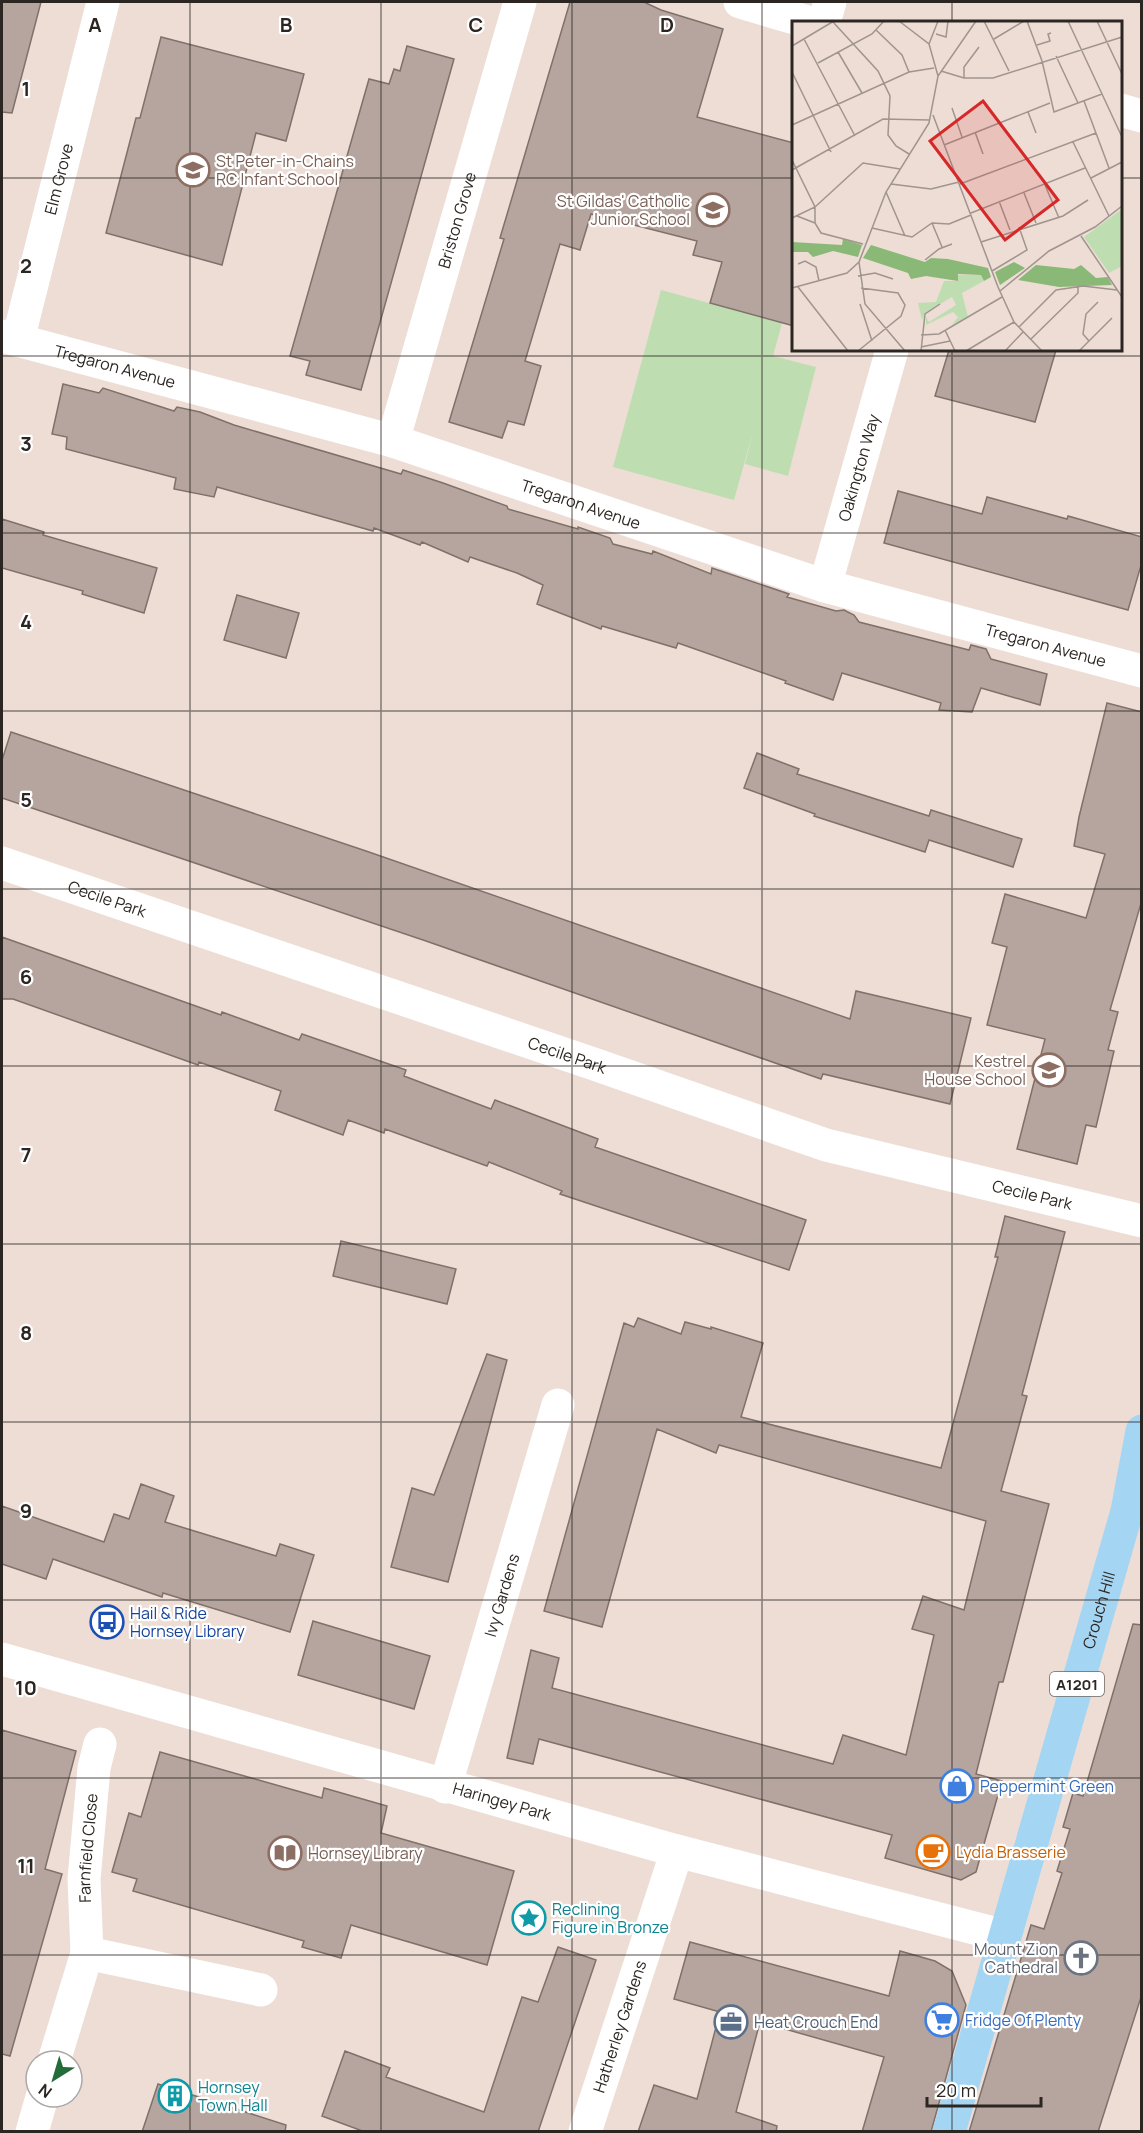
<svg xmlns="http://www.w3.org/2000/svg" width="1143" height="2133" font-family="Manrope,sans-serif">
	<style>
		.green { fill: #bedeb2 }
		.building { fill: #b5a59e; stroke: #7f716a; stroke-width: 1.5 }
		.lines { fill: none; stroke-linecap: round; stroke-linejoin: round }
		.street { stroke: #fff; stroke-width: 33 }
		.primary { stroke: #a4d6f4; stroke-width: 33 }
		.grid { fill: none; stroke: #2c2623; stroke-width: 1.5; stroke-opacity: 0.55 }
		.labels { text-anchor: middle; dominant-baseline: central; stroke-width: 4.5; stroke-linejoin: round; paint-order: stroke }
		.shield { fill: #fff; stroke: #6b6765; stroke-width: 1.5 }
		.shield-label { font-size: 15px; font-weight: bold; fill: #2c2623 }
		.education-label { font-size: 16px; fill: #785e54; stroke: #fff; text-anchor: start }
		.street-label { font-size: 16px; fill: #2c2623; stroke: #fff }
		.transit-label { font-size: 16px; fill: #164399; stroke: #fff; text-anchor: start }
		.shop-label { font-size: 16px; fill: #366cbe; stroke: #fff; text-anchor: start }
		.food-label { font-size: 16px; fill: #c56008; stroke: #fff; text-anchor: start }
		.culture-label { font-size: 16px; fill: #0d838f; stroke: #fff; text-anchor: start }
		.worship-label { font-size: 16px; fill: #5b616d; stroke: #fff; text-anchor: end }
		.service-label { font-size: 16px; fill: #4e5e75; stroke: #fff; text-anchor: start }
		.inset-road { fill: none; stroke: #a0948e; stroke-width: 1.5 }
		.view { fill: #d62828; fill-opacity: 0.15; stroke: #d62828; stroke-width: 3 }
		.inset-edge { fill: none; stroke: #2c2623; stroke-width: 3 }
		.grid-label { font-size: 20px; text-anchor: middle; font-weight: bold; fill: #2c2623; stroke: #fff; stroke-width: 4.5; stroke-linejoin: round; paint-order: stroke }
	</style>
	<rect width="100%" height="100%" fill="#edddd5"/>
	<path class="green" d="M661,290L782,323L773,356L816,367L788,476L745,464L753,432L734,500L613,467Z"/>
	<path class="building" d="M2,2H41L12,113L2,112Z
		M570,2H644L661,10L723,29L697,117L794,143V326L710,303L722,262L693,255L697,241L591,214L580,250L560,244L525,361L541,366L524,425L508,421L502,438L449,422L504,239L500,238Z
		M161,37L304,74L286,141L256,133L222,265L106,233L136,118H140Z
		M407,46L454,59L361,390L306,375L310,361L290,356L369,79L389,84L394,69L400,71Z
		M949,350H1056L1035,422L935,396Z
		M63,384L99,393L103,388L174,411L177,407L200,412L234,425L401,474L403,470L443,483L507,506L508,509L578,529V527L610,538L613,544L652,554L653,551L711,574L712,568L789,594L787,597L836,611L844,610L854,615L859,622L969,650L971,645L986,649L991,659L1047,674L1040,705L981,688L972,712L939,710L941,703L842,673L833,700L785,683L786,681L678,643L676,648L602,626L601,629L537,604L543,585L517,573L470,557L468,562L422,542L420,545L374,528L373,531L217,487L214,497L174,489L176,478L66,449L67,437L52,434Z
		M898,491L982,514L987,497L1067,519L1068,516L1142,537V562L1128,610L884,543Z
		M2,519L44,532L43,535L157,568L144,613L82,594L83,591L2,568Z
		M237,595L299,613L286,658L224,640Z
		M1107,703L1142,712V900L1110,1010L1118,1012L1108,1050L1114,1051L1096,1127L1086,1125L1077,1164L1017,1149L1045,1039L987,1025L1007,947L992,943L1005,894L1086,918L1105,854L1074,846L1079,817Z
		M11,732L366,851L850,1019L856,991L971,1018L950,1104L823,1074L821,1079L426,941L2,798V760Z
		M757,753L799,769L797,774L929,816L931,810L1022,839L1013,867L929,840L925,852L814,816L815,814L744,788Z
		M2,937L221,1015L222,1012L299,1040L302,1034L406,1070L404,1076L491,1109L495,1100L598,1139L595,1147L806,1220L789,1270L560,1194L562,1191L489,1162L487,1166L385,1129L384,1133L348,1120L343,1135L275,1110L281,1091L199,1062L198,1065L13,999H2Z
		M1005,1216L1065,1232L1022,1395L1027,1396L1001,1491L1049,1504L1003,1682H999L976,1774L1002,1781L976,1872L961,1880L885,1858L892,1835L539,1739L533,1764L507,1758L531,1650L559,1658L552,1688L833,1764L843,1735L906,1755L934,1635L912,1629L923,1596L964,1610L986,1521L719,1445L716,1453L657,1429L602,1627L544,1611L624,1323L634,1327L638,1318L681,1334L685,1322L711,1329V1327L763,1343L741,1417L941,1468L998,1257H995Z
		M341,1241L456,1269L447,1304L333,1276Z
		M487,1354L507,1360L448,1582L391,1567L412,1488L434,1495Z
		M141,1484L174,1496L165,1522L276,1556L280,1544L314,1555L290,1632L163,1593L162,1597L53,1559L46,1579L2,1564V1506L104,1542L114,1514L129,1519Z
		M313,1621L430,1656L414,1709L298,1675Z
		M1133,1624L1142,1625V1994L1098,2132H969L1031,1925L1044,1929L1062,1873L1057,1871L1070,1829L1063,1827L1073,1793L1083,1796Z
		M2,1730L76,1751L45,1869L62,1874L10,2056L2,2054Z
		M160,1752L322,1798L324,1788L387,1806L381,1833L514,1871L487,1965L351,1925L341,1958L302,1947L304,1941L133,1891L137,1879L112,1872L129,1813L141,1817Z
		M690,1942L889,1996L900,1951L935,1961L952,1971L966,2005L931,2132H862L884,2057L760,2022L736,2112L777,2126L776,2132H638L654,2085L697,2099L720,2012L674,1999Z
		M558,1947L596,1960L538,2132H365L322,2116L345,2051L390,2068L386,2077L484,2112L522,1997L538,2002Z
		M158,2084L286,2125L285,2132H142Z"/>
	<g class="lines">
		<g class="street">
			<path d="M740,2L808,22"/>
			<path d="M824,22L830,2"/>
			<path d="M1120,110L1142,116"/>
			<path id="s1" d="M2,336L393,441L825,586L1142,671"/>
			<path id="s2" d="M18,340L103,2"/>
			<path id="s3" d="M393,441L520,2"/>
			<path id="s4" d="M825,586L892,350"/>
			<path id="s5" d="M2,863L591,1063L826,1145L1142,1221"/>
			<path id="s6" d="M2,1659L677,1851L1005,1936"/>
			<path id="s7" d="M445,1787L558,1405"/>
			<path d="M87,1953L261,1990"/>
			<path id="s8" d="M54,2061L87,1953L84,1879L94,1768L100,1744"/>
			<path d="M32,2132L42,2097"/>
			<path id="s9" d="M585,2132L677,1851"/>
		</g>
		<path class="primary" id="s10" d="M949,2132L1127,1511L1142,1431"/>
	</g>
	<path class="grid" d="M190,2V2132M381,2V2132M572,2V2132M762,2V2132M952,2V22M2,178H794M1120,178H1142M952,350V2132M2,356H1142M2,533H1142M2,711H1142M2,889H1142M2,1066H1142M2,1244H1142M2,1422H1142M2,1600H1142M2,1778H1142M2,1955H1142"/>
	<defs>
		<g id="school-ring" transform="scale(1.725)"><circle r="9.5" fill="#fff" stroke="#8d6e63" stroke-width="1.5"/><path d="M0-5L7-2L0 1L-7-2ZM-4 1L0 2.5L4 1V4Q0 6-4 4Z" fill="#8d6e63"/></g>
		<g id="bus-ring" transform="scale(1.725)"><circle r="9.5" fill="#fff" stroke="#1a4fb4" stroke-width="1.5"/><path d="M-5-6H5V4H4V6H2V4H-2V6H-4V4H-5ZM-3.5-4V0h7V-4ZM-3.5 1.2v1.5H-2V1.2ZM2 1.2v1.5H3.5V1.2Z" fill="#1a4fb4"/></g>
		<g id="shop-ring" transform="scale(1.725)"><circle r="9.5" fill="#fff" stroke="#3f7fe0" stroke-width="1.5"/><path d="M-5-2.5h2.3a2.7 3.5 0 0 1 5.4 0H5L5.5 6h-11ZM-1.5-2.5h3a1.5 2.3 0 0 0-3 0Z" fill="#3f7fe0"/></g>
		<g id="cafe-ring" transform="scale(1.725)"><circle r="9.5" fill="#fff" stroke="#e8710a" stroke-width="1.5"/><path d="M-5.5-4.5H6V0H3Q3 3.5 0 3.5H-2.5Q-5.5 3.5-5.5 0ZM3-3.2v2h1.7v-2ZM-6 4.5H4V6H-6Z" fill="#e8710a"/></g>
		<g id="library-ring" transform="scale(1.725)"><circle r="9.5" fill="#fff" stroke="#8d6e63" stroke-width="1.5"/><path d="M-6-4Q-3-5.5-.7-3.5V5Q-3 3-6 4ZM6-4Q3-5.5 .7-3.5V5Q3 3 6 4Z" fill="#8d6e63"/></g>
		<g id="sight-ring" transform="scale(1.725)"><circle r="9.5" fill="#fff" stroke="#0f9aa8" stroke-width="1.5"/><path d="M0-6L1.8-2.2L6-1.7L2.9 1.2L3.7 5.4L0 3.3L-3.7 5.4L-2.9 1.2L-6-1.7L-1.8-2.2Z" fill="#0f9aa8"/></g>
		<g id="church-ring" transform="scale(1.725)"><circle r="9.5" fill="#fff" stroke="#6b7280" stroke-width="1.5"/><path d="M-1.2-6h2.4v3.5h3.3v2.4h-3.3V6h-2.4V-.1h-3.3v-2.4h3.3Z" fill="#6b7280"/></g>
		<g id="supermarket-ring" transform="scale(1.725)"><circle r="9.5" fill="#fff" stroke="#3f7fe0" stroke-width="1.5"/><path d="M-6-5.5h2.5l.6 2H6L4.5 2H-2.5L-4.4-4H-6ZM-1.5 3.2a1.3 1.3 0 1 0 .1 0ZM3 3.2a1.3 1.3 0 1 0 .1 0Z" fill="#3f7fe0"/></g>
		<g id="office-ring" transform="scale(1.725)"><circle r="9.5" fill="#fff" stroke="#5c6f8a" stroke-width="1.5"/><path d="M-6-3h4V-5.5h4V-3h4V5H-6ZM-1-4.5V-3h2v-1.5ZM-6 0V1H6V0Z" fill="#5c6f8a"/></g>
		<g id="building-ring" transform="scale(1.725)"><circle r="9.5" fill="#fff" stroke="#0f9aa8" stroke-width="1.5"/><path d="M-4-6H4V6H1V3H-1V6H-4ZM-2.5-4.3h1.7v1.8h-1.7ZM.8-4.3h1.7v1.8H.8ZM-2.5-1h1.7V.8h-1.7ZM.8-1h1.7V.8H.8Z" fill="#0f9aa8"/></g>
	</defs>
	<g fill-rule="evenodd">
		<use href="#school-ring" x="193" y="170"/>
		<use href="#school-ring" x="713" y="210"/>
		<use href="#school-ring" x="1049" y="1070"/>
		<use href="#bus-ring" x="107" y="1622"/>
		<use href="#shop-ring" x="957" y="1786"/>
		<use href="#cafe-ring" x="933" y="1852"/>
		<use href="#library-ring" x="285" y="1853"/>
		<use href="#sight-ring" x="529" y="1918"/>
		<use href="#church-ring" x="1081" y="1958"/>
		<use href="#supermarket-ring" x="942" y="2020"/>
		<use href="#office-ring" x="731" y="2022"/>
		<use href="#building-ring" x="175" y="2096"/>
	</g>
	<g class="labels">
		<rect class="shield" x="1050" y="1672" width="54" height="24" rx="4.5"/>
		<g class="shield-label">
			<text x="1077" y="1684">A1201</text>
		</g>
		<g class="education-label">
			<text x="216" y="161">St Peter-in-Chains<tspan x="216" dy="18">RC Infant School</tspan></text>
			<text x="690" y="201" text-anchor="end">St Gildas' Catholic<tspan x="690" dy="18">Junior School</tspan></text>
			<text x="1026" y="1061" text-anchor="end">Kestrel<tspan x="1026" dy="18">House School</tspan></text>
			<text x="308" y="1853">Hornsey Library</text>
		</g>
		<g class="street-label">
			<text stroke="none"><textPath href="#s2" startOffset="166">Elm Grove</textPath></text>
			<text stroke="none"><textPath href="#s3" startOffset="230">Briston Grove</textPath></text>
			<text stroke="none"><textPath href="#s1" startOffset="117">Tregaron Avenue</textPath></text>
			<text stroke="none"><textPath href="#s4" startOffset="123">Oakington Way</textPath></text>
			<text stroke="none"><textPath href="#s1" startOffset="603">Tregaron Avenue</textPath></text>
			<text stroke="none"><textPath href="#s1" startOffset="1089">Tregaron Avenue</textPath></text>
			<text stroke="none"><textPath href="#s5" startOffset="111">Cecile Park</textPath></text>
			<text stroke="none"><textPath href="#s5" startOffset="597">Cecile Park</textPath></text>
			<text stroke="none"><textPath href="#s5" startOffset="1083">Cecile Park</textPath></text>
			<text stroke="none"><textPath href="#s7" startOffset="200">Ivy Gardens</textPath></text>
			<text stroke="none"><textPath href="#s10" startOffset="543">Crouch Hill</textPath></text>
			<text stroke="none"><textPath href="#s6" startOffset="520">Haringey Park</textPath></text>
			<text stroke="none"><textPath href="#s8" startOffset="218">Farnfield Close</textPath></text>
			<text stroke="none"><textPath href="#s9" startOffset="111">Hatherley Gardens</textPath></text>
		</g>
		<g class="transit-label">
			<text x="130" y="1613">Hail &amp; Ride<tspan x="130" dy="18">Hornsey Library</tspan></text>
		</g>
		<g class="shop-label">
			<text x="980" y="1786">Peppermint Green</text>
			<text x="965" y="2020">Fridge Of Plenty</text>
		</g>
		<g class="food-label">
			<text x="956" y="1852">Lydia Brasserie</text>
		</g>
		<g class="culture-label">
			<text x="552" y="1909">Reclining<tspan x="552" dy="18">Figure in Bronze</tspan></text>
			<text x="198" y="2087">Hornsey<tspan x="198" dy="18">Town Hall</tspan></text>
		</g>
		<g class="worship-label">
			<text x="1058" y="1949">Mount Zion<tspan x="1058" dy="18">Cathedral</tspan></text>
		</g>
		<g class="service-label">
			<text x="754" y="2022">Heat Crouch End</text>
		</g>
	</g>
	<g transform="translate(792 21)">
		<rect width="330" height="330" fill="#edddd5"/>
		<path d="M330,188V245L317,252L292,216ZM165,254H189L192,260L170,272L176,296L160,304L166,296L161,291L134,304V296L137,301L164,284L160,276L133,292L130,299L126,282L144,281L152,260H166Z" fill="#bedeb2"/>
		<path d="M51,218L70,224L66,236L41,230L21,236L16,231H0V221L50,224ZM79,224L133,241L139,237L156,238L196,247L199,256L192,260L189,254L166,253V260L134,255L119,258L116,252L71,237ZM222,241L233,247L208,264L203,251ZM244,244L282,248L289,244L304,257L316,256L320,264L267,266L226,259Z" fill="#8ab877"/>
		<path class="inset-road" d="M107,0L137,23L146,55M192,0L217,50M235,0L250,40L262,91L310,73M276,0L330,116M305,0L330,53M41,1L86,50L98,75L96,114L104,125L117,133M84,9L110,34L117,51M144,13L154,16L156,0M12,18L63,115M202,18L232,0M137,23L146,0M245,24L258,20L256,13L259,12M0,25L42,0M46,31L70,72M264,35L286,82M26,42L80,13L92,0M149,50L172,57H201L330,16M0,51L39,131M172,57V46L187,26M292,80L317,147M160,87L170,116M236,91L244,112M141,94L206,266L222,301L250,330M0,104L117,51L142,47M183,111L191,133M281,121L317,195M152,124L258,82M0,139L23,186L0,197M0,149L91,98L138,99M299,157L330,141M99,163L139,168L167,161M168,163L304,112M253,164L267,197M94,171L113,215M232,172L244,202M207,180L218,209M179,192L293,147M5,195L23,202M140,202L150,226M80,207L120,216L140,202L157,203L179,194M289,215L330,276M189,221L271,195L296,179M71,223L29,212L23,202V186L71,142L108,148M133,239L147,228L160,223M6,243L13,240L24,246L27,260M200,250L235,229L227,206M66,255L83,252L101,258M6,266L56,330M0,267L55,252L67,241M208,270L257,230L303,206L330,185M68,283L80,320M227,306L264,269L291,265L325,269M153,309L163,330M129,314L147,313L210,276M239,318L286,272V266M297,320L291,313L294,293L306,281M129,326L158,320M66,330L109,295L113,284L106,272L69,267M113,330L73,283L67,241L94,171L137,102L146,55L184,0M129,330L133,293L148,283M174,330L222,301M213,330L231,311M287,330L320,297"/>
		<path class="view" d="M191,80L266,179L213,219L138,120Z"/>
		<rect width="330" height="330" class="inset-edge"/>
	</g>
	<g class="grid-label">
		<text x="95" y="32">A</text>
		<text x="286" y="32">B</text>
		<text x="476" y="32">C</text>
		<text x="667" y="32">D</text>
		<text x="26" y="96">1</text>
		<text x="26" y="273">2</text>
		<text x="26" y="451">3</text>
		<text x="26" y="629">4</text>
		<text x="26" y="807">5</text>
		<text x="26" y="984">6</text>
		<text x="26" y="1162">7</text>
		<text x="26" y="1340">8</text>
		<text x="26" y="1518">9</text>
		<text x="26" y="1695">10</text>
		<text x="26" y="1873">11</text>
	</g>
	<rect width="1143" height="2133" fill="none" stroke="#2c2623" stroke-width="6"/>
	<g transform="translate(54 2079) rotate(217)"><circle r="28" fill="#ffffff" stroke="#aba8a7" stroke-width="1.5"/>
	<path d="M0-4.5L10 22L0 15L-10 22Z" fill="#246d3a"/>
	<text y="-9" font-size="16" font-weight="bold" text-anchor="middle" fill="#2c2623">N</text>
	</g>
	<path d="M927 2097v9h114v-9" fill="none" stroke="#2c2623" stroke-width="3"/>
	<text x="936" y="2097" font-size="18" fill="#2c2623" stroke="#ffffff" stroke-width="4.5" paint-order="stroke">20 m</text>
</svg>
